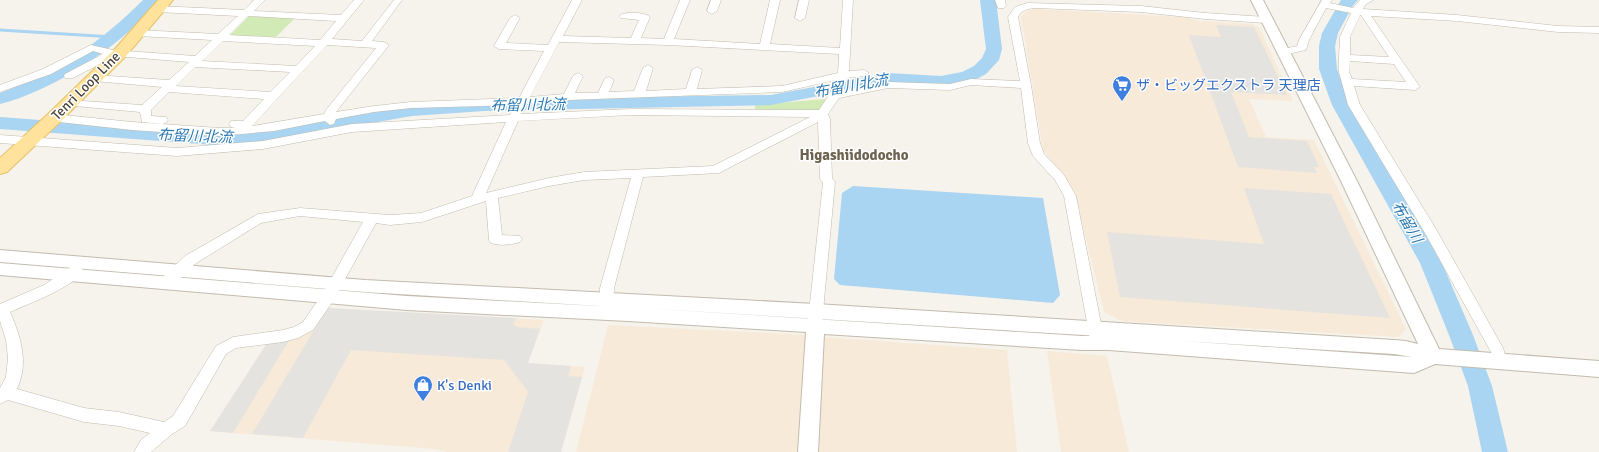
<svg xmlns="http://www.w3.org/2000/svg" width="1599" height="452" font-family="Signika,'Noto Sans JP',sans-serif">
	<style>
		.commercial { fill: #f7ead8 }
		.green { fill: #d2eab5 }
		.parking { fill: #e5e3e0 }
		.water { fill: #a9d4f2 }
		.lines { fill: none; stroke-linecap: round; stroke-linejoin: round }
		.stream { stroke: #a9d4f2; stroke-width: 3 }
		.river { fill: #a9d4f2; fill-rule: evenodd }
		.minor-casing { stroke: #c2bbae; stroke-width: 1 }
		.tertiary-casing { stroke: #c2bbae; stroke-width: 2 }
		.primary-casing { stroke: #e6c16a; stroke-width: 2 }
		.minor { fill: #fff; fill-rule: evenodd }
		.tertiary { fill: #fff; fill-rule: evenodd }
		.primary { fill: #ffe39c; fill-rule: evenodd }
		.labels { text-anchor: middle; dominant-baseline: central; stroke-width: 3; stroke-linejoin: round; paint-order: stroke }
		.shop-label { font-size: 14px; fill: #366cbe; stroke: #fff; text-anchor: start }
		.street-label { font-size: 14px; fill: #4b4439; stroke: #fff }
		.water-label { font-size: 15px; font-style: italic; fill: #2e7ab2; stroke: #fff }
		.neighbourhood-label { font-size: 15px; font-weight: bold; fill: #6e6250; stroke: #fff }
	</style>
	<rect width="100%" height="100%" fill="#f6f3ec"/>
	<path class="commercial" d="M1034,9L1185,17L1198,21L1252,24L1259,27L1293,101L1249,99L1266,137L1314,140L1406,329L1399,337L1121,321L1104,312L1074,190L1043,150L1021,16L1028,10Z
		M327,308L544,320L528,363L585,367L561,452H447L435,449L210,431L290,339Z
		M608,325L807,335L799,452H576Z
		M821,337L1007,350L1017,452H816Z
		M1047,351L1107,356L1129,452H1061Z"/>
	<path class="green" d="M253,15L295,18L275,38L234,36L231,34L248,17Z
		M824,99L827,100L818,111L755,110V105Z"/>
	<path class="parking" d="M1216,25L1254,27L1287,95L1231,92L1249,137L1307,141L1319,167H1314L1317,173L1238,167L1189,35L1221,37Z
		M1244,188L1331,194L1390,318L1120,297L1107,232L1264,244Z
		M327,308L516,318L513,324L517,327L540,329L528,363L571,366L568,376L582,377L561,452H508L528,392L504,360L351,350L303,438L252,434Z
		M290,339L233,433L210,431L267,343Z"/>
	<path class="water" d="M853,186L1043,198L1060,295L1053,303L840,285L834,279L842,193Z"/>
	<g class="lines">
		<path class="stream" d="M0,30L113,37"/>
		<path class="river" d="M143,0H160C155,7 147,14 141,20C106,55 48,92 0,104V93C59,70 99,44 143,0Z
			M980,0H996L1002,49L999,60L986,74L973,81L941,86L888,83L771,105L484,111L412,116L256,143L214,145L0,129V117L214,133L256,131L412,104L484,99L771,95L888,73L941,76L962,72L974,66L982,58L986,49Z
			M1341,0H1358L1352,7L1338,33L1335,46L1337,69L1350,105L1442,263L1473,335L1492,386L1508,452H1482L1468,386L1449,335L1420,263L1332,105L1319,69V46L1322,33Z"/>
		<g class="minor-casing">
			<path id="minor" d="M254,0H265L254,11L341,15L354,0H364L332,39L362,41L394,0H402L372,41L384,42L389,45L336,112L374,106L411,102L519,98L544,51L499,49L494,46L510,18L515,15L520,18L506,43L548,45L572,0H582L563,36L631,38L639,20L621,18L619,16C624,11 645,12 650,17L641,38L664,39L680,0H690L674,39L760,44L770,0H780L770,44L840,48L843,0H853L849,71L864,70L869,73L864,76L847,78L842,90L888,82L950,84L971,79L1020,81L1008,17L1015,7L1027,3L1141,6L1205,13L1266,17L1271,20L1266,23L1205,19L1141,12L1034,8C1027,9 1021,10 1018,17L1031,85L1040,143L1044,154L1064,175L1076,196L1104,339L1102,343L1097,345L1092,343L1090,339L1064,196L1055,180L1033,156L1028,143L1021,88L971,85L950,90L888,88L839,98L828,114L830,119L832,178L835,182L822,322L820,326L815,328L810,326L808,322L823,183L820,179L818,122L719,173L643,177L614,288L613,309L611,313L606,315L601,313L599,309L600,288L631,178L584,180L549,186L498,198L502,235L520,236L522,239L520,242C511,245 500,246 491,243L489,240L486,201L422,222L390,225L376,223L333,301L313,330L298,338L283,342L236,348L226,354L185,426L172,434L151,452H134L141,440L150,433L119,426L84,422L8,400L0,404V388L6,377L8,358L6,340L0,321V304L44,285L71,267L76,266L81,267L83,271C74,287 28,304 10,312C21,337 29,363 17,389L84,408L119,412L164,422L173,416L216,346L233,337L283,330L294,327L303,322L323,293L363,222L300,216L261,223L195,264L171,287L166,288L161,287L159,283L161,279L185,256L258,214L300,208L390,215L407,214L421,213L472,196L506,122L352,132L263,149L177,156L0,143V135L177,148L263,141L352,124L510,115L515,105L411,108L374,112L336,119L334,124L330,125L325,121L274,131L219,136L132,130L50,121L48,118L50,115L54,114L132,122L219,128H235L231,127L229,124L231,121H243L264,99L169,92L151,110V116L166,117L168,120L166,123L162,124L142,122L140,112L64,105L62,103L64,101L68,100L142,105L162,87L94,81L89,78L94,75L169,80L189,62L115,56L73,78H65L64,76L65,74L103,54L93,51L51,74L0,92V85L43,69L91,45L113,50L195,56L212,40L137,36L132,33L137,30L218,34L238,16L158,12L153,9L158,6L244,10ZM248,16L336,21L320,40L229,35ZM223,41L315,46L296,66L202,61ZM559,42L668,45L839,54L838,73L782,86L697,89L702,70L697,67L692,70L686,89L646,91L653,68L648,65L643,68L634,91L609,92L614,80L609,77L605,78L598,93H575L583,76L578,73L573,76L564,94L530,97ZM327,45L376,48L326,110L324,114L252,126ZM195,67L290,72L270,92L176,86ZM836,80L829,95L819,110L631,109L521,114L527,104L568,100L782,92ZM631,115L810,117L713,166L584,172L549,178L486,193L518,121Z
				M711,0H721L717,11L712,14L707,11Z
				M799,0H809L805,18L800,21L795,18Z
				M995,0H1005L1006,6L1004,8H998Z
				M1322,0H1332L1330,3L1353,8L1360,0H1373L1365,5L1363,9L1457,15L1558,26L1599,27V33L1558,32L1457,21L1371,16L1420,87L1415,90L1354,86L1360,105L1436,229L1503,348L1507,361L1505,365L1500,367L1495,365L1491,352L1425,233L1348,105L1339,72V58L1340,37L1351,13L1326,8L1309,40L1306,50L1283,55L1278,52L1279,50L1297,46L1299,40ZM1360,15H1361L1389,57L1350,55V37ZM1350,61L1394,64L1406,82L1352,79L1349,72Z"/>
		</g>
		<g class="tertiary-casing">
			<path id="tertiary" d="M1251,0H1263L1357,181L1439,349L1599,361V377L1435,364L1414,373L1109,350H1082L824,334L818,452H798L806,332L628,321L407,310L0,275V263L407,296L616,307L365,292L0,262V250L365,280L816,304L1394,340L1406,341L1418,344L1341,181ZM640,308L1100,336H1082ZM1182,341L1394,354L1412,357Z"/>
		</g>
		<g class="primary-casing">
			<path id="primary" d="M158,0H173L126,56L60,122L7,172L0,174V158L48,114L114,50Z"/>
		</g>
		<use href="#minor" class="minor"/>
		<use href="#tertiary" class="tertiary"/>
		<use href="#primary" class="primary"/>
	</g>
	<defs>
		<g id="supermarket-pin" transform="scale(1)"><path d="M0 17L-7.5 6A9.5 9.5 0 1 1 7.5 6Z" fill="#3f7fe0" stroke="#fff"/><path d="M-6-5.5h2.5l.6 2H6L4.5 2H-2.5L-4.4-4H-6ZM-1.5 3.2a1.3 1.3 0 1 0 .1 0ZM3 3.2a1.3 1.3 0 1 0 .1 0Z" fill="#fff"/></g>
		<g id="shop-pin" transform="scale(1)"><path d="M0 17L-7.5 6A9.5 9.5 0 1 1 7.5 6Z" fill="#3f7fe0" stroke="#fff"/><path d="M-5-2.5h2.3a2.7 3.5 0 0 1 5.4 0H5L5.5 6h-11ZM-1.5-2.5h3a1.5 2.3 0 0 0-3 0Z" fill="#fff"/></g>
	</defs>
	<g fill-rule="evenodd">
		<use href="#supermarket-pin" x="1122" y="85"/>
		<use href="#shop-pin" x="423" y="385"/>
	</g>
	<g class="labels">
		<g class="shop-label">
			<text x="1136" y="85">ザ・ビッグエクストラ 天理店</text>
			<text x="437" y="385">K's Denki</text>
		</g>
		<g class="street-label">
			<text transform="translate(86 86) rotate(-45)">Tenri Loop Line</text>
		</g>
		<g class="water-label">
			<text transform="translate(851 86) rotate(-10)">布留川北流</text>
			<text transform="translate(528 105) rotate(-1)">布留川北流</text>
			<text transform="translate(195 136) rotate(2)">布留川北流</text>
			<text transform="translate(1407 222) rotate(60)">布留川</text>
		</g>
		<g class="neighbourhood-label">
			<text x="854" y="155">Higashiidodocho</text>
		</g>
	</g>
</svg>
